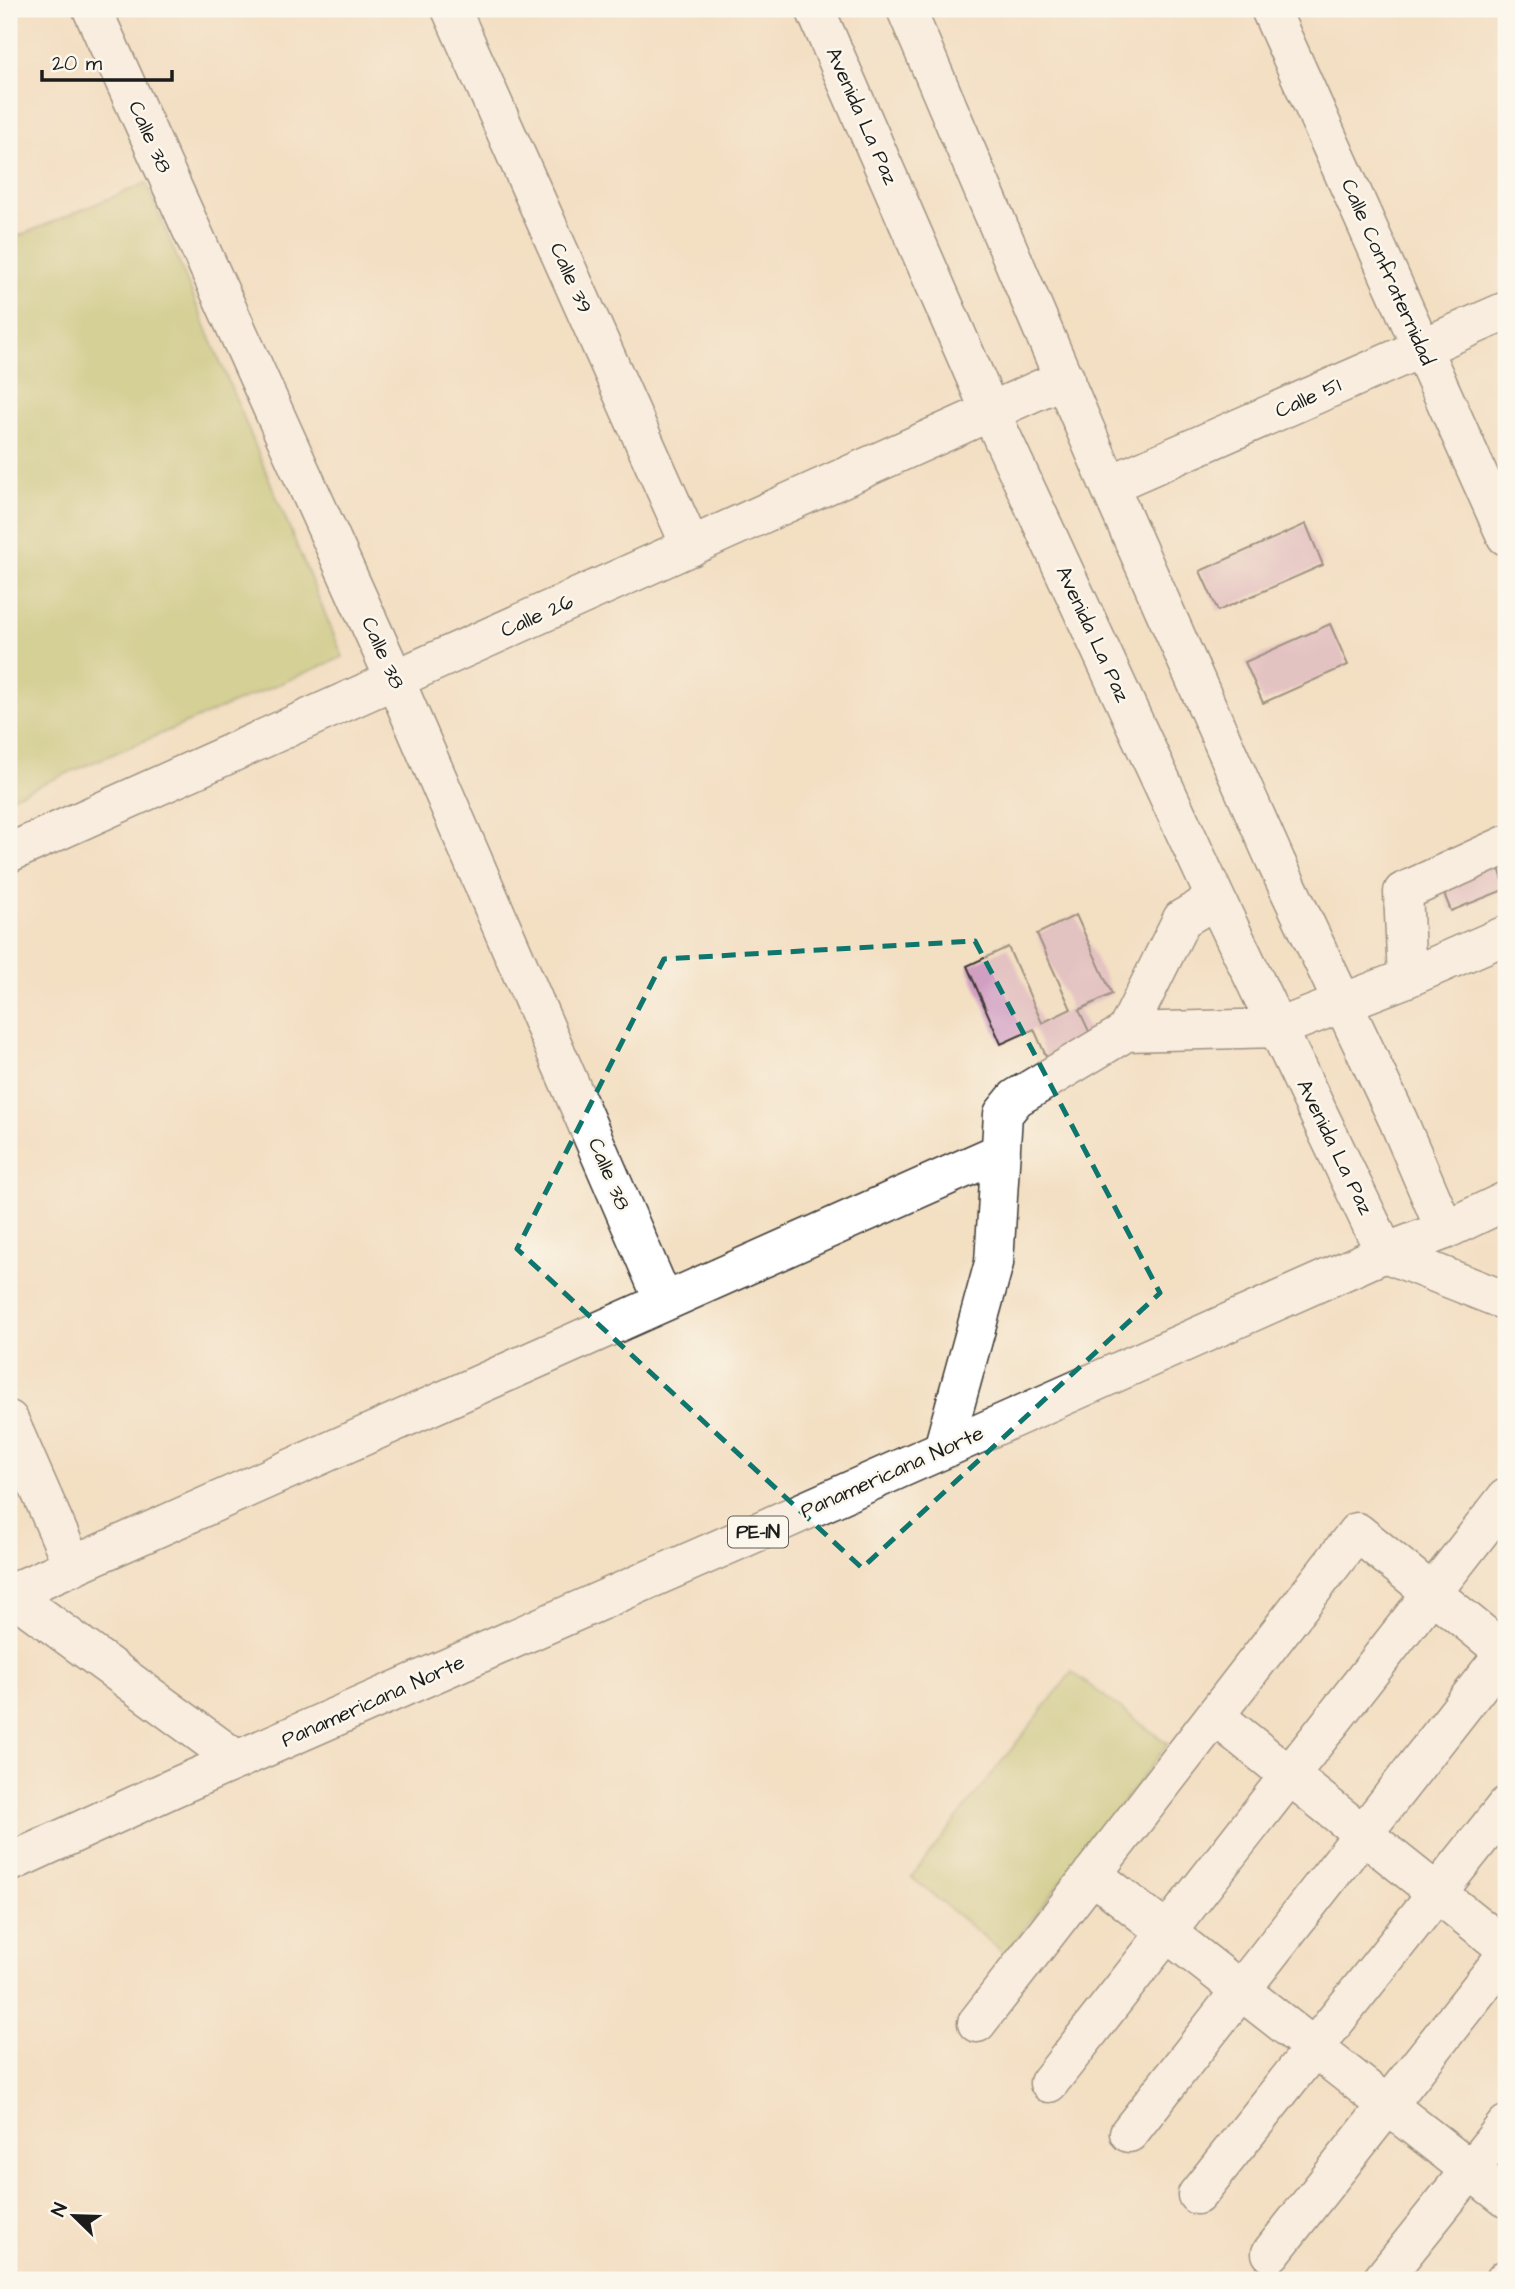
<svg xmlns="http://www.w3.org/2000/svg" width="1515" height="2289" font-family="'Architects Daughter',sans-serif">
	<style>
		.green { fill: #b1be60; stroke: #666d3e; stroke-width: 2 }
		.building { fill: #d19fc2 }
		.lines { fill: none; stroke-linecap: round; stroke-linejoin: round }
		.minor-casing { stroke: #3c3935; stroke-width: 41 }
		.highway-casing { stroke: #3c3935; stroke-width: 41 }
		.minor { stroke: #fff; stroke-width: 38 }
		.highway { stroke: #fff; stroke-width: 38 }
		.marked { fill: none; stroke: #0f766e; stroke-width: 5; stroke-dasharray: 14 9; stroke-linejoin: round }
		.labels { text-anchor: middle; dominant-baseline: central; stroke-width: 5; stroke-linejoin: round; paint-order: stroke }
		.shield { fill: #fbf7ec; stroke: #5f5e5a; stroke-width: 2 }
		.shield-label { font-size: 19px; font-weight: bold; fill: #1c1c1c }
		.street-label { font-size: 21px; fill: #1c1c1c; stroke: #fbf7ec }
	</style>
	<rect width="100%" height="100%" fill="#fbf7ec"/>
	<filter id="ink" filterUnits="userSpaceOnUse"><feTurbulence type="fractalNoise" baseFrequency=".0143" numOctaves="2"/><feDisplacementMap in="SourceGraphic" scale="14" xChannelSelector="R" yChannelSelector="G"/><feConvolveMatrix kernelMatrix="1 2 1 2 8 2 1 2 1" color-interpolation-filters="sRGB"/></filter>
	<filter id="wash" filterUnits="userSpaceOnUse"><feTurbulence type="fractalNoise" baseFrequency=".00686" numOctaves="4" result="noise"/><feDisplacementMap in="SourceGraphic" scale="28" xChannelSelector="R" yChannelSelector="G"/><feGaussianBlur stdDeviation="1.57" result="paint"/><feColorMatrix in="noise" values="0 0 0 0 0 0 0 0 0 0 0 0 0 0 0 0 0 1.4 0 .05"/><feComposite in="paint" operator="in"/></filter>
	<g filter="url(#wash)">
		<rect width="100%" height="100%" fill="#f3dfc2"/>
		<path class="green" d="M146,183L343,657L9,798V240Z
			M1072,1672L1168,1744L1005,1954L911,1877Z"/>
		<g id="blocks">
			<path class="building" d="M1306,524L1323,565L1218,611L1200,571Z
				M1330,624L1348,665L1263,703L1245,662Z
				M1497,862L1506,889L1451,911L1440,884Z
				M1076,915L1112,994L1079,1010L1094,1042L1049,1063L1034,1029L1001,1044L967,966L1008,947L1042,1023L1071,1009L1037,934Z"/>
		</g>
	</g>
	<g filter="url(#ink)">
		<use href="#blocks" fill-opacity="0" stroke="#3c3935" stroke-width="2"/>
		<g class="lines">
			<g class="minor-casing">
				<path id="minor" d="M92,9L395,680L664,1302
					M451,9L691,547
					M815,9L990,411L1216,899L1385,1253L1506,1301
					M906,9L1109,485L1276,862L1398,1120L1445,1230
					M1270,9L1506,536
					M1109,485L1506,311
					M9,853L1065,378
					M1407,978L1403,892L1506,845
					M1126,1032L1182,919L1216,899
					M9,1420L73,1566
					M943,1449L994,1263L1003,1114L1016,1098L1126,1032L1278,1028L1407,978L1506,935
					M9,1593L237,1760
					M9,1594L1001,1152
					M1215,1716L1506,1948
					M1092,1874L1506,2198
					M977,2023L1357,1532L1506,1653
					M1049,2083L1506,1498
					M1129,2133L1506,1651
					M1197,2195L1506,1806
					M1271,2253L1506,1955
					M1382,2280L1506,2125
					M1505,2280L1506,2279"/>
			</g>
			<g class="highway-casing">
				<path id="highway" d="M9,1863L173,1788L762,1530L1385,1253L1445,1230L1506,1201"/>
			</g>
			<use href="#minor" class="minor"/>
			<use href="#highway" class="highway"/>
		</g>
	</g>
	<path d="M0 0H1515V2289H0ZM975,941L1160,1293L862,1568L517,1249L664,959Z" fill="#f3dfc2" fill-opacity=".55" fill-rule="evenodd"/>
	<path class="marked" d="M975,941L1160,1293L862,1568L517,1249L664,959Z"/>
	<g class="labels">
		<rect class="shield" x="728" y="1516.5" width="60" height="31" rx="5"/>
		<g class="shield-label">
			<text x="758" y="1532">PE-1N</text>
		</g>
		<g class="street-label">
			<text transform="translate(862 116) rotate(66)">Avenida La Paz</text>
			<text transform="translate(150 137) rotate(66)">Calle 38</text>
			<text transform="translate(1388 272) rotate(66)">Calle Confraternidad</text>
			<text transform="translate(571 278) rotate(66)">Calle 39</text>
			<text transform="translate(1308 398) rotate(-24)">Calle 51</text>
			<text transform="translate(537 616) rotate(-24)">Calle 26</text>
			<text transform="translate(1093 634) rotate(65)">Avenida La Paz</text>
			<text transform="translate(383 653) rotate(66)">Calle 38</text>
			<text transform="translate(1335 1147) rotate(64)">Avenida La Paz</text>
			<text transform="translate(609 1174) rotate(67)">Calle 38</text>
			<text transform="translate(892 1472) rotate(-24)">Panamericana Norte</text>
			<text transform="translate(373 1701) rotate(-24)">Panamericana Norte</text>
		</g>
	</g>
	<rect width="1515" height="2289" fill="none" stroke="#fbf7ec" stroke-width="35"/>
	<g transform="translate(74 2216) rotate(293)" stroke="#fbf7ec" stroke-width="5" paint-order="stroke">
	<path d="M0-5L12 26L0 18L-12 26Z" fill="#1c1c1c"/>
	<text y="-10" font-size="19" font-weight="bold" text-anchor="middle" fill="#1c1c1c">N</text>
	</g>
	<path d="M42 70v10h130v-10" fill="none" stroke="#1c1c1c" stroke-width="3.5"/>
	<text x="52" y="70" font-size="21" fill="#1c1c1c" stroke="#fbf7ec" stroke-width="5" paint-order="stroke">20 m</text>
</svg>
